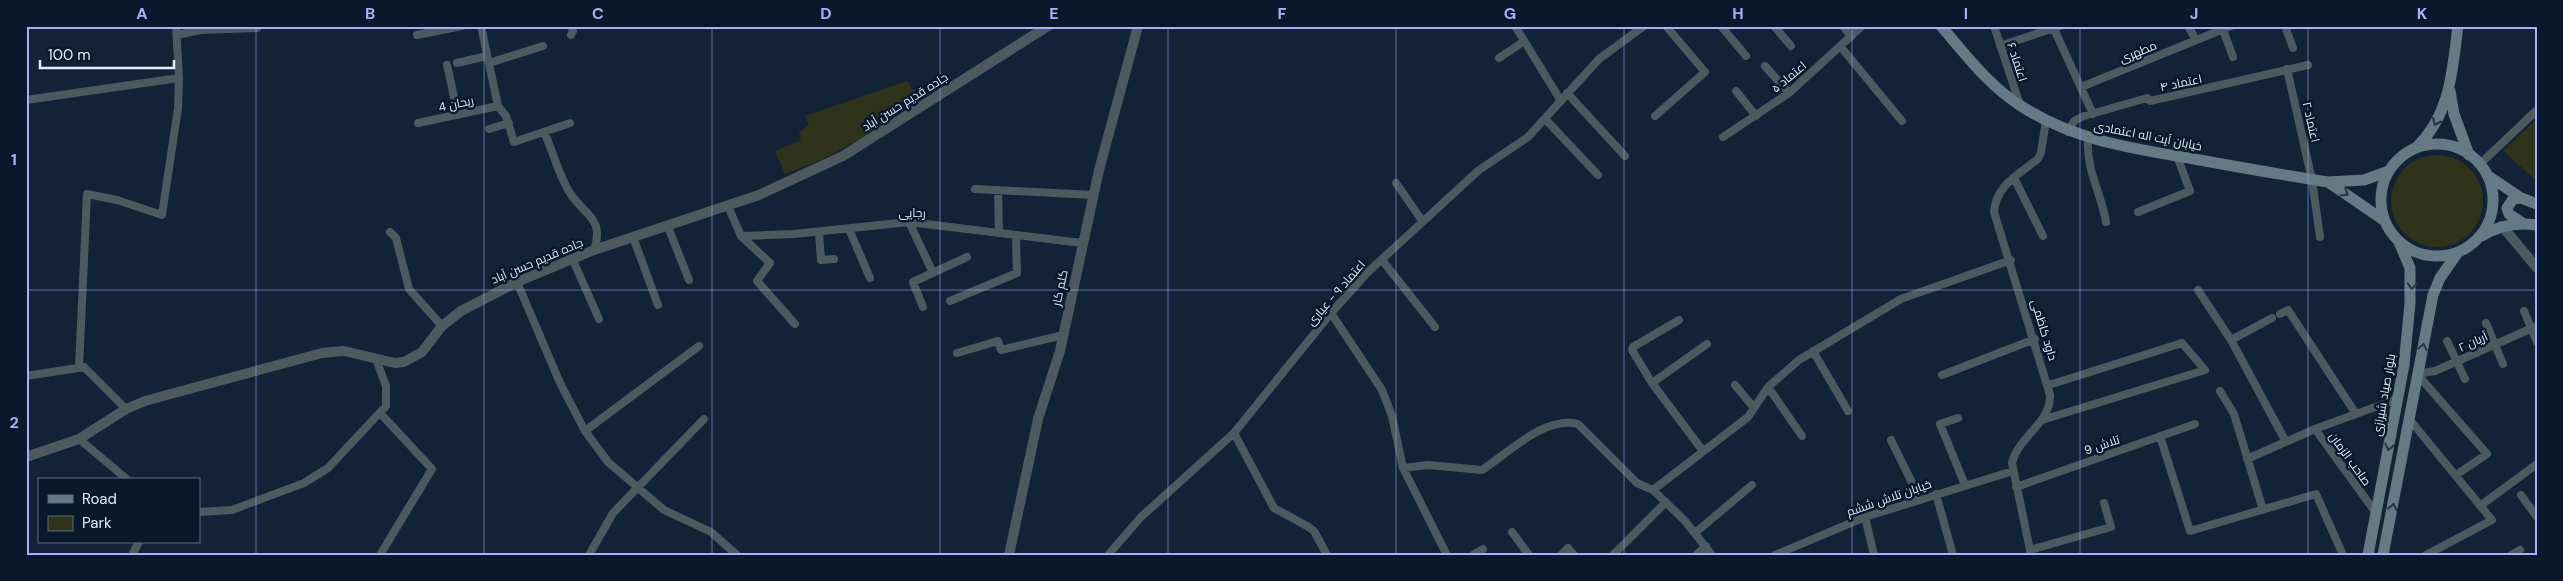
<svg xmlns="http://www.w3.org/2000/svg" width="2563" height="581" font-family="'DM Sans',Cairo,sans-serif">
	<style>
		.green { fill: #2e331a }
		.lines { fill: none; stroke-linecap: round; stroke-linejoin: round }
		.minor { stroke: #4c5a60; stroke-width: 8 }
		.tertiary { stroke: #4c5a60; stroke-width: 10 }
		.secondary { stroke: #647a84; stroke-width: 11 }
		.oneway { stroke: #243646 }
		.grid { fill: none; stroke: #a8b0fc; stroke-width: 1; stroke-opacity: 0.55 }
		.labels { text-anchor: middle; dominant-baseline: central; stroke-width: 5; stroke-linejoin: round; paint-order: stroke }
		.street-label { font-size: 12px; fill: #e1ecfa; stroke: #09192c }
		.neatline { fill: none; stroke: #a8b0fc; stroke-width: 2 }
		.grid-label { font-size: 16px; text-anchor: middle; font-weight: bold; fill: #a8b0fc }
	</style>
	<rect width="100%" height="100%" fill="#122337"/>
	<path class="green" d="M907,81L917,96L870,134L821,160L785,174L775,151L801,140L799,132L809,125L805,116Z
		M2537,119V181L2503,151Z
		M2391 201a46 46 0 1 1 92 0a46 46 0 1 1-92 0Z"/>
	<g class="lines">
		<path class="minor" d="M481,26L498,106L506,116L514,142L570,123
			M1515,26L1561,101
			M1721,26L1746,56
			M1774,26L1791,46
			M1843,26L1851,37
			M1994,26L2020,105
			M2188,26L2196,40
			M2285,26L2293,48
			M2054,29L2093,114
			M2223,30L2233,57
			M177,35L200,30L257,28
			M417,35L462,26
			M571,35L573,31L571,26
			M1840,46L1902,121
			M2000,46L2060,26
			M1499,58L1523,42
			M457,63L487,56
			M489,63L543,46
			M447,65L458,115
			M1765,66L1789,93
			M2287,69L2312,180L2320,237
			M2081,87L2231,26
			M1736,91L1756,116
			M1567,93L1625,156
			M26,100L179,78
			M1655,116L1705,72L1666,26
			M1546,120L1598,175
			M418,123L498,106
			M489,129L509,123
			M544,132C553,151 559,176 570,193C584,215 605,218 594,250
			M2068,132L2074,121L2084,116L2147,98L2150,101L2308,65
			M1723,137L1789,93L1862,26
			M2088,138C2086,171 2101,192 2106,222
			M2480,164L2537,110
			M2014,178L2043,236
			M1396,183L1423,222
			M975,189L1093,195
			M998,190L999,233
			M728,206L741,236L770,263L757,281L795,324
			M2138,212L2190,191L2177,156
			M909,222L933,273
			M668,227L689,280
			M849,229L870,278
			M390,232L396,238L409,289L442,326
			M819,232L821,260L834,259
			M741,236L794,234L909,222L1082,243
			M633,237L658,305
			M572,258L599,319
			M1382,260L1435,327
			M517,282L560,383L585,431L608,462L664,510L711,532L737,555
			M2198,290L2231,340
			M950,301L1017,273L1016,236
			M923,307L913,282L967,257
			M2524,311L2537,342
			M1331,313L1382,390L1392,416L1403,468L1428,465L1482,470C1507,454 1545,415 1578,424L1637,483L1653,490L1685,521L1712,555
			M2280,314L2288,310L2356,414
			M2272,318L2231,340L2286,442
			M1679,320L1633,347L1632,350L1652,383L1703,451
			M2486,323L2503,364
			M2447,341L2465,379
			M1813,351L1848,411
			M957,353L998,341L1001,350L1063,335
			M79,368L87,194L117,200L162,215L178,108L179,78L176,26
			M2417,374L2487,454L2456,475
			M2417,374L2435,371L2537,326
			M1942,375L2035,339
			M26,376L84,367L126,409
			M1652,383L1707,344
			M1735,385L1754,408
			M1768,387L1802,436
			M2220,391L2234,414L2263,510
			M1958,418L1940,424L1965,485
			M2042,420L2205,370L2182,343L2049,385
			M2410,420L2492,520L2426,555
			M2315,429L2397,399
			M585,431L699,346
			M1234,433L1274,508L1307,526L1314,531L1327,555
			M2160,436L2190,531L2316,494L2343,555
			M79,439L128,480
			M1891,440L1920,499
			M2247,459L2315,429L2376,513
			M1403,468L1447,555
			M2016,487L2195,424
			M1653,490L1748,417L1768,387L1799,360L1901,299L2011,260
			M1936,494L1953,555
			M2521,495L2537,517
			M2480,506L2537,464
			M199,512L232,510L304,483L328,468L386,406V386L376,359
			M1865,517L1874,555
			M1512,532L1529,555
			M1695,533L1752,485
			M2030,550L2111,527L2104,503
			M132,555L139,542
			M380,555L432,469L380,413
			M589,555L613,513L704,419
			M1108,555L1141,517L1234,433L1331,313L1368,272L1479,170L1528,137L1599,59L1644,26
			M1473,555L1483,549
			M1561,555L1568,548L1574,555
			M1613,555L1666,502
			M1696,555L1706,546
			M1775,555L1865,517L2013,471
			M2031,555L2012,463C2018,437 2051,423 2050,395L1994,212C1996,185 2018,175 2038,159L2041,152L2046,121
			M2511,555L2520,550"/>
		<path class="tertiary" d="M2502,226L2537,268
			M26,457L79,439L126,409L145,401L322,353L344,351L395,363L404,362L422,352L442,326L461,311L517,282L594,250L759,195L843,156L1048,26
			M1009,555L1038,419L1060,351L1099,170L1138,26"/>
		<path class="secondary" d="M1941,26C1966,55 1989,86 2021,106C2075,141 2132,148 2194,159C2238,167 2283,175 2328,182
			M2450,91L2454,114L2469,155
			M2381 200a56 56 0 1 1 112 0a56 56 0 1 1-112 0Z
			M2417,147C2451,113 2452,71 2458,26
			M2487,175L2521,198L2537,204
			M2521,198L2513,199L2507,208L2509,214L2524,224
			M2385,221L2328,182L2364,180L2389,171
			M2482,236C2499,225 2517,222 2537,225
			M2368,555L2404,365L2410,303V268L2399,242
			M2383,555L2433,295L2440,278L2458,252"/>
	</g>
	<defs><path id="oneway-chevron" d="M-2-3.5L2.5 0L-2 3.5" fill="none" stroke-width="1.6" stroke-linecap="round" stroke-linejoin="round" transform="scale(1.25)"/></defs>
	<g class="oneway">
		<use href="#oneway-chevron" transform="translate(2436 122) rotate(114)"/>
		<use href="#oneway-chevron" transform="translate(2345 193) rotate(32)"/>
		<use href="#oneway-chevron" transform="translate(2412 286) rotate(92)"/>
		<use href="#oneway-chevron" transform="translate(2423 347) rotate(-79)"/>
		<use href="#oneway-chevron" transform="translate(2389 447) rotate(102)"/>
		<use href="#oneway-chevron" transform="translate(2393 507) rotate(-79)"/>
	</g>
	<path class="grid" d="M256,26V555M484,26V555M712,26V555M940,26V555M1168,26V555M1396,26V555M1624,26V555M1852,26V555M2080,26V555M2308,26V555M26,290H2537"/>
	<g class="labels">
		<g class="street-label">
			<text transform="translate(2138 52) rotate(-22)">مطهری</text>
			<text transform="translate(2017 62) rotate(72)">اعتماد ۶</text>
			<text transform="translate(1789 77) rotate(-40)">اعتماد ۵</text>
			<text transform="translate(2181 83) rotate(-12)">اعتماد ۴</text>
			<text transform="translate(905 102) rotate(-32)">جاده قدیم حسن آباد</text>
			<text transform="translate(456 104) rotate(-12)">ریحان 4</text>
			<text transform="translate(2311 122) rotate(77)">اعتماد ۲</text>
			<text transform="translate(2148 136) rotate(11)">خیابان آیت اله اعتمادی</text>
			<text x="912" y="213">رجایی</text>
			<text transform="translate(537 261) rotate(-23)">جاده قدیم حسن آباد</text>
			<text transform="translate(1060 288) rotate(-78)">کلم کار</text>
			<text transform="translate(1336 293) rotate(-49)">اعتماد ۹ - عیاری</text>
			<text transform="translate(2044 330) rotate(73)">داود کاظمی</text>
			<text transform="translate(2473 342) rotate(-24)">آریان ۲</text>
			<text transform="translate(2384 395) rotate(-80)">بلوار صیاد شیرازی</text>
			<text transform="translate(2102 445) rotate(-19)">تلاش 9</text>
			<text transform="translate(2350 459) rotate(54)">صاحب الزمان</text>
			<text transform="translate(1889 498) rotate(-19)">خیابان تلاش ششم</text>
		</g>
	</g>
	<rect width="2563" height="581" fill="none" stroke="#09192c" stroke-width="55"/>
	<rect x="38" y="478" width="162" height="65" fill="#09192c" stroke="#5f6d7e"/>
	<rect x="48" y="495" width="25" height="8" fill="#647a84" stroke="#5f6d7e"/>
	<text x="82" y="504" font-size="15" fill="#e1ecfa">Road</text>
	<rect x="48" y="516" width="25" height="15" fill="#2e331a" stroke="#5f6d7e"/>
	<text x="82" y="528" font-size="15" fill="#e1ecfa">Park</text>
	<path d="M40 60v8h134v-8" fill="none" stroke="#e1ecfa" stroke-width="2.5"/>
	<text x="48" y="60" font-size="15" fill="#e1ecfa" stroke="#09192c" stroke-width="4" paint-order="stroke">100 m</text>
	<rect x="28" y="28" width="2508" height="526" class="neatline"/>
	<g class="grid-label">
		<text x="142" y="19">A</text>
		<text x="370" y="19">B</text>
		<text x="598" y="19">C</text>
		<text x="826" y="19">D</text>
		<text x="1054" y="19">E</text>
		<text x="1282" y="19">F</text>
		<text x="1510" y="19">G</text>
		<text x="1738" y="19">H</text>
		<text x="1966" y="19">I</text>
		<text x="2194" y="19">J</text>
		<text x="2422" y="19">K</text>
		<text x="14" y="165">1</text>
		<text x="14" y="428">2</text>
	</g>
</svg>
